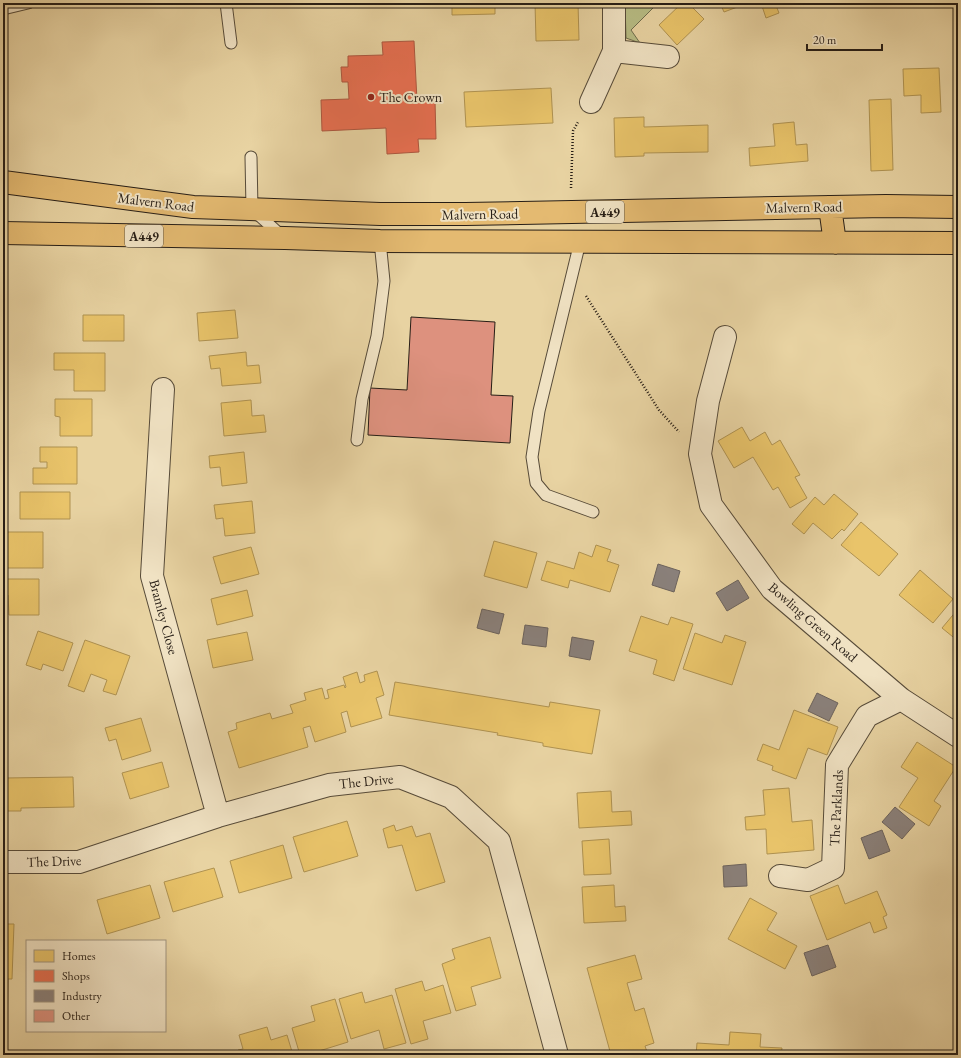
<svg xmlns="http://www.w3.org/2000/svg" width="961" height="1058" font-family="'EB Garamond',serif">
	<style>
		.green { fill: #b7bc84; stroke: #6f6d4d }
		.homes { fill: #e9c46a; stroke: #af9251 }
		.shops { fill: #e76f51; stroke: #ad573f }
		.industry { fill: #8a817c; stroke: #6c635d }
		.building { fill: #dd917e; stroke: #271e16 }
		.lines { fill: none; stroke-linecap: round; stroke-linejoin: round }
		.lane-casing { stroke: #574b39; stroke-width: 13 }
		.street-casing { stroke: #574b39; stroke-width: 24 }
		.highway-casing { stroke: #271e16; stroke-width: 24 }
		.path { stroke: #271e16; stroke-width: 2.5; stroke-dasharray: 1 2; stroke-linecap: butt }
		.lane { stroke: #f0e2c3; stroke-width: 11 }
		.street { stroke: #f0e2c3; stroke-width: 22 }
		.highway { stroke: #e4ba71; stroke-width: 22 }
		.poi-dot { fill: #8f2418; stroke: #f0e2c3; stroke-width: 1.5 }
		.labels { text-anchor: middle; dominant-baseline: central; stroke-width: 4; stroke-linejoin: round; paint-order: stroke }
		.shield { fill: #f0e2c3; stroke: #63594a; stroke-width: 1 }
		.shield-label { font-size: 13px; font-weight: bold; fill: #271e16 }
		.poi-label { font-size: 14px; fill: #271e16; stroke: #f0e2c3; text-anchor: start }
		.street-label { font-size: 14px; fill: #271e16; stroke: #f0e2c3 }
	</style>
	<rect width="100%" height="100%" fill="#e8d3a2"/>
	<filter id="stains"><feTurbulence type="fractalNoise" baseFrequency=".005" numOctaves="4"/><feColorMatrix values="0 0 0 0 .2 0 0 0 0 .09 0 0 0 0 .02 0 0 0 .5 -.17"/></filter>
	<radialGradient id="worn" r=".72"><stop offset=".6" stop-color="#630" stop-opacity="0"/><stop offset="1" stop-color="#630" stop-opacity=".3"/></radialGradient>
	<path class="green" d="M625,3H658L631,30L640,43L626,38Z"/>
	<path class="homes" d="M452,3H495V14L452,15Z
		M535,3H578L579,40L536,41Z
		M682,3H688L704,19L677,45L659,25Z
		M720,3H748L724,12Z
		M761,3H775L779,13L766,18Z
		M939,68L941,112L921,113V95L904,96L903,69Z
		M551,88L553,123L466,127L464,92Z
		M891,99L893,170L871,171L869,100Z
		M644,117V127L708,125V152L644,153V156L615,157L614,118Z
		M794,122L796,145L807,144L808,161L750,166L749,148L775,146L773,124Z
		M235,310L238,338L199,341L197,313Z
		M83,315H124V341H83Z
		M246,352L247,366L259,365L261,383L222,386L220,368L211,369L209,356Z
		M54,353H105V391H74V370H54Z
		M55,399H92V436H60V417L55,416Z
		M251,400L252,416L264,415L266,432L224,436L221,403Z
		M742,427L750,441L765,432L772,445L780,440L800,475L795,477L807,498L790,508L778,487L773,490L753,457L734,468L718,441Z
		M40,447H77V484H33V468H47V462H40Z
		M244,452L247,483L222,486L220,467L210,468L209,456Z
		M20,492H70V519H20Z
		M834,494L858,514L844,531L842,529L832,539L813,523L804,534L792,524L815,497L824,505Z
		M252,501L255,533L225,536L223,518L216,519L214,505Z
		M861,522L898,554L879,576L841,545Z
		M3,532H43V568H3Z
		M494,541L537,553L527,588L484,576Z
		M596,545L611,550L607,561L619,565L610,592L570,580L568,588L541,580L547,561L574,569L579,552L592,557Z
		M251,547L259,574L221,584L213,557Z
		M920,570L953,599L933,623L899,595Z
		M3,579H39V615H9L8,595H3Z
		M247,590L253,616L217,625L211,599Z
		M958,609V641L942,628Z
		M641,616L668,625L671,617L693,624L674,681L653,674L657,660L629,651Z
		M38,631L73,643L63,671L43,664L41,670L26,665Z
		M247,632L253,660L213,668L207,640Z
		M695,633L722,643L725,635L746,642L732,685L683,669Z
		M85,640L130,656L116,695L103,691L107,680L91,674L84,692L68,686Z
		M377,671L384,695L376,698L382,718L351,727L347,711L341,713L346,732L315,742L310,726L303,728L308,747L239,768L228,732L237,729L236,723L270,713L272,719L293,713L290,705L306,700L304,693L322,688L325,699L329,698L327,690L344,685L345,688L346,687L343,677L357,672L360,683L365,681L364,675Z
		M395,682L549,707L550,702L600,710L592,754L543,746V743L497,735L498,733L389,715Z
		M794,710L838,727L827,755L808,748L796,779L772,770L773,766L757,760L763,744L779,750Z
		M141,718L151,751L122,760L116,739L109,741L105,728Z
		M917,742L956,767L934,801L941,806L929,826L899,807L918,778L901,767Z
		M162,762L169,787L130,799L122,773Z
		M73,777L74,807L21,808V811H3V782H5V778Z
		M789,788L792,822L812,820L814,850L767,854L766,829L746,830L745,817L765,815L763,790Z
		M611,791L612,812L631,811L632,825L579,828L577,793Z
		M347,821L358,856L304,872L293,837Z
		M394,825L396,831L412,826L416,837L430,833L445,882L416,891L402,845L388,848L383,829Z
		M609,839L611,874L584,875L582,841Z
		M283,845L292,878L239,893L230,861Z
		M214,868L223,897L173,912L164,882Z
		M150,885L160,918L107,934L97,900Z
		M614,885L615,907L625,906L626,921L584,923L582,887Z
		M838,885L845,904L877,891L887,915L883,917L887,928L874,933L870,922L827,940L810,896Z
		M750,898L777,913L767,930L797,946L785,969L728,939Z
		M3,924H14L12,979H8L7,1037H3Z
		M490,937L501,978L471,987L476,1005L456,1011L442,964L455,959L452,949Z
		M635,955L642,979L627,983L635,1011L644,1008L654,1043L645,1046L648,1055H611L587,968Z
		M422,981L425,991L443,985L451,1013L423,1021L428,1039L411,1044L395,989Z
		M362,992L365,1003L392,995L406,1043L384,1049L379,1030L351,1039L339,999Z
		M335,999L348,1042L319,1051L320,1055H300L292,1028L315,1021L311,1006Z
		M267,1027L271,1040L287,1035L293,1055L299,1053L300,1055H239L238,1050L243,1049L239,1035Z
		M730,1032L761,1034L760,1047L782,1048L781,1055H696L697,1043L729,1045Z"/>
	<path class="shops" d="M414,41L417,101H435L436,139H418L419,152L387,154L386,128L322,131L321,100L349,99L348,82H342L341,67H348V56L383,55L382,42Z"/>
	<path class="industry" d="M658,564L680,571L674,592L652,585Z
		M738,580L749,598L727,611L716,593Z
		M482,609L504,614L499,634L477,628Z
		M525,625L548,628L546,647L522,644Z
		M572,637L594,641L590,660L569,656Z
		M817,693L838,703L829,721L808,711Z
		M895,807L915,824L902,839L882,822Z
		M882,830L890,851L869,859L861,838Z
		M746,864L747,886L724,887L723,866Z
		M828,945L836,967L812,976L804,953Z"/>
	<path class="building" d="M411,317L495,322L491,395L513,396L510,443L368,435L370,388L407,390Z"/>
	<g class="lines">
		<g class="lane-casing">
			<path id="lane" d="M226,3L231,43
				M3,9L28,3
				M251,157L252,209L283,237
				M580,242L539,411L532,457L536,483L546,495L593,512
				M357,440L362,399L377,336L384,281L380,241"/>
		</g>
		<g class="street-casing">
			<path id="street" d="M614,51L668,57
				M591,102L614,51V3
				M725,337L708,401L700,454L711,505L772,589L901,699L958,736
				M163,389L152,576L218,816
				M3,862H79L218,816L329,785L400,777L451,797L499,841L557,1055
				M780,876L808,880L833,868L837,765L867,716L901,699"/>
		</g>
		<g class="highway-casing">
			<path id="highway" d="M3,182L193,207L380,214H465L886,206L958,207
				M830,207L835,243
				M3,233L285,238L380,241L958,243"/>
		</g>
		<path class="path" d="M571,188L573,131L578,122
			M586,296L659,410L679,432"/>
		<use href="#lane" class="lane"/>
		<use href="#street" class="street"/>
		<use href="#highway" class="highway"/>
	</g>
	<circle class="poi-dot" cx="371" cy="97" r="4"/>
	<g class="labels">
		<g class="shield">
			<rect x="586" y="201" width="38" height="22" rx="3"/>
			<rect x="125" y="225" width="38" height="22" rx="3"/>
		</g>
		<g class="shield-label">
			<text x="605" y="212">A449</text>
			<text x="144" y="236">A449</text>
		</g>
		<g class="poi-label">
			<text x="379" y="97">The Crown</text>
		</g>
		<g class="street-label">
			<text transform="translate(156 202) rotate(7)">Malvern Road</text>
			<text transform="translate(804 207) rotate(-1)">Malvern Road</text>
			<text transform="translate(480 214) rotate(-1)">Malvern Road</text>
			<text transform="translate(164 617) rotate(75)">Bramley Close</text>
			<text transform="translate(813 622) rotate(41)">Bowling Green Road</text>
			<text transform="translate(366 781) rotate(-6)">The Drive</text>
			<text transform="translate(836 808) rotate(-87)">The Parklands</text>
			<text transform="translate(54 861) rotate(-2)">The Drive</text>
		</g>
	</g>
	<rect width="961" height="1058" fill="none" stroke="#e8d3a2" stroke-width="16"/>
	<rect x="4" y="4" width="953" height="1050" fill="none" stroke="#271e16" stroke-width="2"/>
	<rect x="8" y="8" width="945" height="1042" fill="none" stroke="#271e16"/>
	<rect x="26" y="940" width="140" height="92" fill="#f0e2c3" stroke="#a0947e"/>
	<rect x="34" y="950" width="20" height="12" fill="#e9c46a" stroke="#a0947e"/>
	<text x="62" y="960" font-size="12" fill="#271e16">Homes</text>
	<rect x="34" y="970" width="20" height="12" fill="#e76f51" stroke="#a0947e"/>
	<text x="62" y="980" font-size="12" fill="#271e16">Shops</text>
	<rect x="34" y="990" width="20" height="12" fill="#8a817c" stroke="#a0947e"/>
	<text x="62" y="1000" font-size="12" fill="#271e16">Industry</text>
	<rect x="34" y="1010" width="20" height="12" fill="#dd917e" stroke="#a0947e"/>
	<text x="62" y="1020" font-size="12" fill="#271e16">Other</text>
	<path d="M807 44v6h75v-6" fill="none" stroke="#271e16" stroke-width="2"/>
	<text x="813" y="44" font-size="12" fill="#271e16" stroke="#f0e2c3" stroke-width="3" paint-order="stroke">20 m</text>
	<rect width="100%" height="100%" filter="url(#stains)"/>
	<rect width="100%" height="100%" fill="url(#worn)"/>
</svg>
